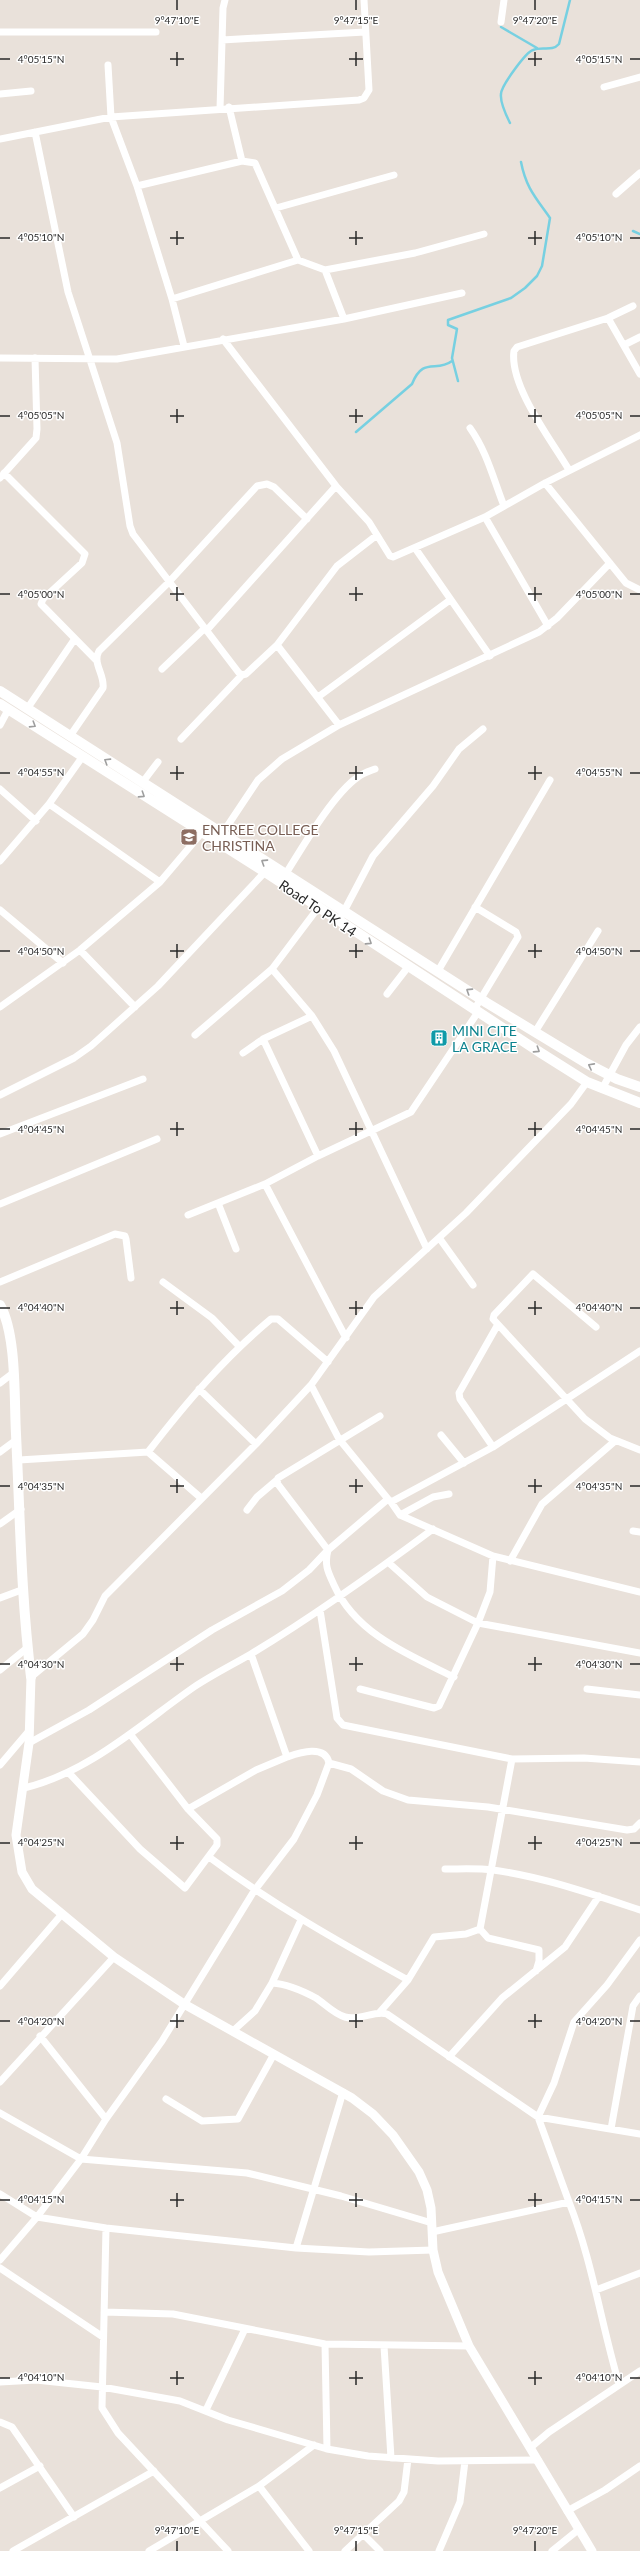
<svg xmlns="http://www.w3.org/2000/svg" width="640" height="2551" font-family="Lato,sans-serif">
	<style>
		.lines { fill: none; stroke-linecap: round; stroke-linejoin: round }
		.stream { stroke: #77d0e1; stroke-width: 2.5 }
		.minor { stroke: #fff; stroke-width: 7 }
		.tertiary { stroke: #fff; stroke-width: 9 }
		.secondary { stroke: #fff; stroke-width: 10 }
		.oneway { stroke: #9e9e9e }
		.ticks { fill: none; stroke: #282828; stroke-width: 1.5 }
		.labels { text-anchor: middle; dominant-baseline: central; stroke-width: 3; stroke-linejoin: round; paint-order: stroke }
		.education-label { font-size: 14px; fill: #785e54; stroke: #fff; text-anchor: start }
		.street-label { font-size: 14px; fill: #282828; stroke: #fff }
		.culture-label { font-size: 14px; fill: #0d838f; stroke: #fff; text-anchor: start }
		.ticks-label { font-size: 10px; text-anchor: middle; fill: #282828; stroke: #fff; stroke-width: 3; stroke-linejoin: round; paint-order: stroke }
	</style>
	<rect width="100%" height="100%" fill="#e9e1da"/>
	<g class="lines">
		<path class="stream" d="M501,27L537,48
			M510,123C506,115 500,102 501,94C501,86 526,52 533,50C542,46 552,52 559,44L570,0
			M633,231L640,234
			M458,381L452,358L457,329L448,325V320L511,298L525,288L537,276L542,266L550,218C536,198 526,188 521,162
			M356,432L412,384C423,356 436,373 452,361"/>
		<path class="minor" d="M501,22L504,0
			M0,32H156
			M222,40L365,32
			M108,65L111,117L137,186L172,299L184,346
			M604,87L640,77
			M0,94L31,91
			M229,107L242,161
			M220,109L223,8L225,0
			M35,132L68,292L117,443L130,526L133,534L239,673L242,675L246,674L277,645L337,566L377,535
			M0,139L111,117L359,100L364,98L369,90L364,0
			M137,186L242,161L255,163L298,260
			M616,194L640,173
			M276,208L394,175
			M325,270L344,319
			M172,299L298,260L325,270L415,253L484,234
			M608,318L640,374
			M223,339L336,486L369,522L390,556L393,557L485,517L545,483L640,435
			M624,345L640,337
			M0,358L117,359L344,319L462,293
			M470,428C487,452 493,478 504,506
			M569,470C552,441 509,386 514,351L517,347L608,318L633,306
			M4,473L85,554L82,563L43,599L41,604L97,661
			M0,478L36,438L37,429L35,358
			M545,483L626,583L640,590
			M485,517L548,626
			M415,548L490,656
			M207,630L336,486
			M277,645L339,725
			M162,669L205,628
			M318,697L450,600
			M27,709L74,640
			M0,725L8,710
			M70,736L103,688C105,675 92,663 99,651L168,583L257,486L267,484L274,487L307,519
			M181,739L242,675
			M142,783L158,762
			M0,789L36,821
			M49,804L160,882
			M222,834L258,780L282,759L339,725L539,632L557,618L610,563
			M0,861L49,804L83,756
			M285,875C302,848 333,794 358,777C363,773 370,771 375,769
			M0,910L63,963
			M342,915L373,856L433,786L459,749L483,729
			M80,950L135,1007
			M272,969L312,1016L334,1051L427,1249
			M438,971L550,780
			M387,994L408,967
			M0,1007L80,950L160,882L205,829
			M474,1010L518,937L516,932L475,907
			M535,1032L598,931
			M195,1035L272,969L318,908
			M263,1039L318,1156
			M243,1053L263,1039L312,1016
			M602,1089L626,1045L640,1027
			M0,1095L74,1058L91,1046L158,986L265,872
			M0,1134L143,1079
			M265,1184L346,1338
			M218,1203L236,1249
			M0,1204L157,1139
			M188,1215L265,1184L318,1156L411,1112L478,1012
			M440,1239L473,1285
			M0,1282L115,1234L125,1236L126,1239L131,1278
			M163,1282L212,1318L239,1346
			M596,1327L533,1274L494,1315L493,1319L585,1419L610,1438L640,1450
			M0,1383L13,1373
			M199,1389L256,1444
			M380,1416L278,1478L277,1483L328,1550C324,1565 328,1572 334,1585C356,1634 409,1655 454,1677
			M441,1435L464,1463
			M493,1447L460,1399L459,1393L497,1326
			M0,1452L16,1440
			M148,1452C186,1403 224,1358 271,1319H278L328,1362
			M19,1460L148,1452L201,1498
			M388,1499L339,1439L311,1385L374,1297L466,1213L571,1104L587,1082
			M391,1502L400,1515L493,1556L640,1592
			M247,1510L257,1497L277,1480
			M400,1515L433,1497L449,1494
			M0,1524L21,1509
			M633,1531L640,1532
			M510,1561L542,1504L615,1441
			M389,1563L427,1597L478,1623L640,1653
			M0,1598L24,1589
			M320,1610L337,1718L343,1725L512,1759L584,1758L640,1762
			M0,1670L27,1648
			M31,1677L83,1634L93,1620L105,1596L256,1444L311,1385
			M360,1689L434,1708L439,1706L478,1623L490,1592L493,1556
			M587,1689L640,1695
			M29,1743L89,1710L212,1630L282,1591L309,1570L328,1550L388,1499L391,1502L493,1447L640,1351
			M329,1763L351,1769L383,1791L408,1800L488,1807L627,1830L634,1829L640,1823
			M0,1765L28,1732
			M69,1773L140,1849L185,1888L217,1845V1839L188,1809L130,1734
			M24,1788C88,1773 141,1724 194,1687C212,1675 232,1665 251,1654C314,1616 374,1573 433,1529
			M188,1809L256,1770L287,1757L251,1654
			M209,1857C272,1904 339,1942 408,1980
			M445,1869C461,1869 478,1868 493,1870C544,1877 592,1894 640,1910
			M480,1929L512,1759
			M480,1929L488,1938L539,1950V1961L536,1971
			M272,1983L301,1920
			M0,1986L62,1914
			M379,2013L408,1980L434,1937L466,1934L480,1929
			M234,2030L255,2011L272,1983C287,1984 303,1991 316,1998C325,2004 334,2014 345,2017C360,2021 375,2010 387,2014L538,2117L640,2134
			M40,2036L106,2119
			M449,2057L502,1998L565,1947L599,1896
			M0,2082L114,1957
			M166,2099L202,2121L238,2119L274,2054
			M0,2113L81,2159L247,2173L341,2196L432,2223
			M611,2129L633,2006L640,1996
			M0,2194L37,2217L106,2228L296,2248L369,2252L433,2250
			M569,2202L538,2117L554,2083L574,2022L607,1985L640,1940
			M106,2228L102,2408L118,2433L228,2551
			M432,2232L569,2202C592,2260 601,2323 619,2384
			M296,2248L343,2092
			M0,2260L37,2217L81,2159L106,2119L162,2041L254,1891L294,1839L317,1795L329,1763C325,1744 299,1753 287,1757
			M0,2268L103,2337
			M596,2290L640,2273
			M104,2312L173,2314L325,2344L469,2346
			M325,2344L327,2449
			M384,2346L391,2458
			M0,2382L36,2380L102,2387L180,2401L228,2420L327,2449L368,2456L438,2461L538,2460
			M206,2410L245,2329
			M0,2422L12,2427L74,2517
			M530,2448L549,2432L640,2371
			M259,2486L314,2445
			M0,2488L40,2466
			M567,2511L605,2490L640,2466
			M363,2534L380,2551
			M13,2551L154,2471
			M149,2551L259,2486L309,2551
			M345,2551L399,2501L404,2492L408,2459
			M439,2551L460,2502L465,2461
			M552,2551L578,2530"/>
		<path class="tertiary" d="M31,1677L29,1743L16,1835L22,1872L32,1889L114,1957L184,2004L352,2098L373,2114L393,2135L419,2172L427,2190L431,2208L433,2250L438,2272L469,2346L592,2551"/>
		<path class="secondary" d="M0,691L487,1003L586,1063L617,1079L640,1087
			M0,704L265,872L541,1053L587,1082L640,1103
			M0,1305C17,1335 14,1400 16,1434C20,1515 21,1597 31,1677"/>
	</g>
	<defs><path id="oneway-chevron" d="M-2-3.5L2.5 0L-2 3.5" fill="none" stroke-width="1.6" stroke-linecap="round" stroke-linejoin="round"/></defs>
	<g class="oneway">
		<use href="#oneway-chevron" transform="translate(33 725) rotate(32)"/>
		<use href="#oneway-chevron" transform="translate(107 761) rotate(-148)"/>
		<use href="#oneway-chevron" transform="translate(142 795) rotate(33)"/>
		<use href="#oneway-chevron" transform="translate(264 862) rotate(-147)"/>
		<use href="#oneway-chevron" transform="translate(369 942) rotate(33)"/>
		<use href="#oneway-chevron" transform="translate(469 991) rotate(-147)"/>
		<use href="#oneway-chevron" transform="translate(537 1050) rotate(33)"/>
		<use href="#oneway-chevron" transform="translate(591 1066) rotate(-152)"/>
	</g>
	<path class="ticks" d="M177,0V10M356,0V10M535,0V10M177,52V66M356,52V66M535,52V66M0,59H10M170,59H184M349,59H363M528,59H542M630,59H640M177,231V245M356,231V245M535,231V245M0,238H10M170,238H184M349,238H363M528,238H542M630,238H640M177,409V423M356,409V423M535,409V423M0,416H10M170,416H184M349,416H363M528,416H542M630,416H640M177,587V601M356,587V601M535,587V601M0,594H10M170,594H184M349,594H363M528,594H542M630,594H640M177,766V780M356,766V780M535,766V780M0,773H10M170,773H184M349,773H363M528,773H542M630,773H640M177,944V958M356,944V958M535,944V958M0,951H10M170,951H184M349,951H363M528,951H542M630,951H640M177,1122V1136M356,1122V1136M535,1122V1136M0,1129H10M170,1129H184M349,1129H363M528,1129H542M630,1129H640M177,1301V1315M356,1301V1315M535,1301V1315M0,1308H10M170,1308H184M349,1308H363M528,1308H542M630,1308H640M177,1479V1493M356,1479V1493M535,1479V1493M0,1486H10M170,1486H184M349,1486H363M528,1486H542M630,1486H640M177,1657V1671M356,1657V1671M535,1657V1671M0,1664H10M170,1664H184M349,1664H363M528,1664H542M630,1664H640M177,1836V1850M356,1836V1850M535,1836V1850M0,1843H10M170,1843H184M349,1843H363M528,1843H542M630,1843H640M177,2014V2028M356,2014V2028M535,2014V2028M0,2021H10M170,2021H184M349,2021H363M528,2021H542M630,2021H640M177,2193V2207M356,2193V2207M535,2193V2207M0,2200H10M170,2200H184M349,2200H363M528,2200H542M630,2200H640M177,2371V2385M356,2371V2385M535,2371V2385M0,2378H10M170,2378H184M349,2378H363M528,2378H542M630,2378H640M177,2541V2551M356,2541V2551M535,2541V2551"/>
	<defs>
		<g id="school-square" transform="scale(0.9)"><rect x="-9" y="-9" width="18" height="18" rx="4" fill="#8d6e63" stroke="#fff"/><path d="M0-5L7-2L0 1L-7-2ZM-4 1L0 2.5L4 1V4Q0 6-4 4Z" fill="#fff"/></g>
		<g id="building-square" transform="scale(0.9)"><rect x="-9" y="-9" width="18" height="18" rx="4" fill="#0f9aa8" stroke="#fff"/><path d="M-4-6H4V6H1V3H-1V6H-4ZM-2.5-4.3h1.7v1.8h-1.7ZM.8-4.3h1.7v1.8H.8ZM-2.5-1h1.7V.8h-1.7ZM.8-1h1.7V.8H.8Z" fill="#fff"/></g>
	</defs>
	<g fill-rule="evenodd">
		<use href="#school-square" x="189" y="837"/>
		<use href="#building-square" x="439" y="1038"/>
	</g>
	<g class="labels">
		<g class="education-label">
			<text x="202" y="829">ENTREE COLLEGE<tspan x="202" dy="16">CHRISTINA</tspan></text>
		</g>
		<g class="street-label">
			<text transform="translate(318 908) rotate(34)">Road To PK 14</text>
		</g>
		<g class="culture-label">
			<text x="452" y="1030">MINI CITE<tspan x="452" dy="16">LA GRACE</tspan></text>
		</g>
	</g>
	<g class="ticks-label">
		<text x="177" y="24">9°47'10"E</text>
		<text x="356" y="24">9°47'15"E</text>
		<text x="535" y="24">9°47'20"E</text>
		<text x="41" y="63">4°05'15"N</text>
		<text x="599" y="63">4°05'15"N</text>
		<text x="41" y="241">4°05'10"N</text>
		<text x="599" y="241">4°05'10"N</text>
		<text x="41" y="419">4°05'05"N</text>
		<text x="599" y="419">4°05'05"N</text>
		<text x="41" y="598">4°05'00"N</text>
		<text x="599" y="598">4°05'00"N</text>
		<text x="41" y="776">4°04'55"N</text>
		<text x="599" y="776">4°04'55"N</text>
		<text x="41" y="955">4°04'50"N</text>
		<text x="599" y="955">4°04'50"N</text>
		<text x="41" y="1133">4°04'45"N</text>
		<text x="599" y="1133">4°04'45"N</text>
		<text x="41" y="1311">4°04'40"N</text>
		<text x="599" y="1311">4°04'40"N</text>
		<text x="41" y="1490">4°04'35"N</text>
		<text x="599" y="1490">4°04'35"N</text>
		<text x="41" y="1668">4°04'30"N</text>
		<text x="599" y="1668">4°04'30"N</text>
		<text x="41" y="1846">4°04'25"N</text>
		<text x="599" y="1846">4°04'25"N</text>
		<text x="41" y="2025">4°04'20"N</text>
		<text x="599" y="2025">4°04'20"N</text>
		<text x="41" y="2203">4°04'15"N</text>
		<text x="599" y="2203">4°04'15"N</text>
		<text x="41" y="2381">4°04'10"N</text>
		<text x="599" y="2381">4°04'10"N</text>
		<text x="177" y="2534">9°47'10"E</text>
		<text x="356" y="2534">9°47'15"E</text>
		<text x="535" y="2534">9°47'20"E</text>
	</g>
</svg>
